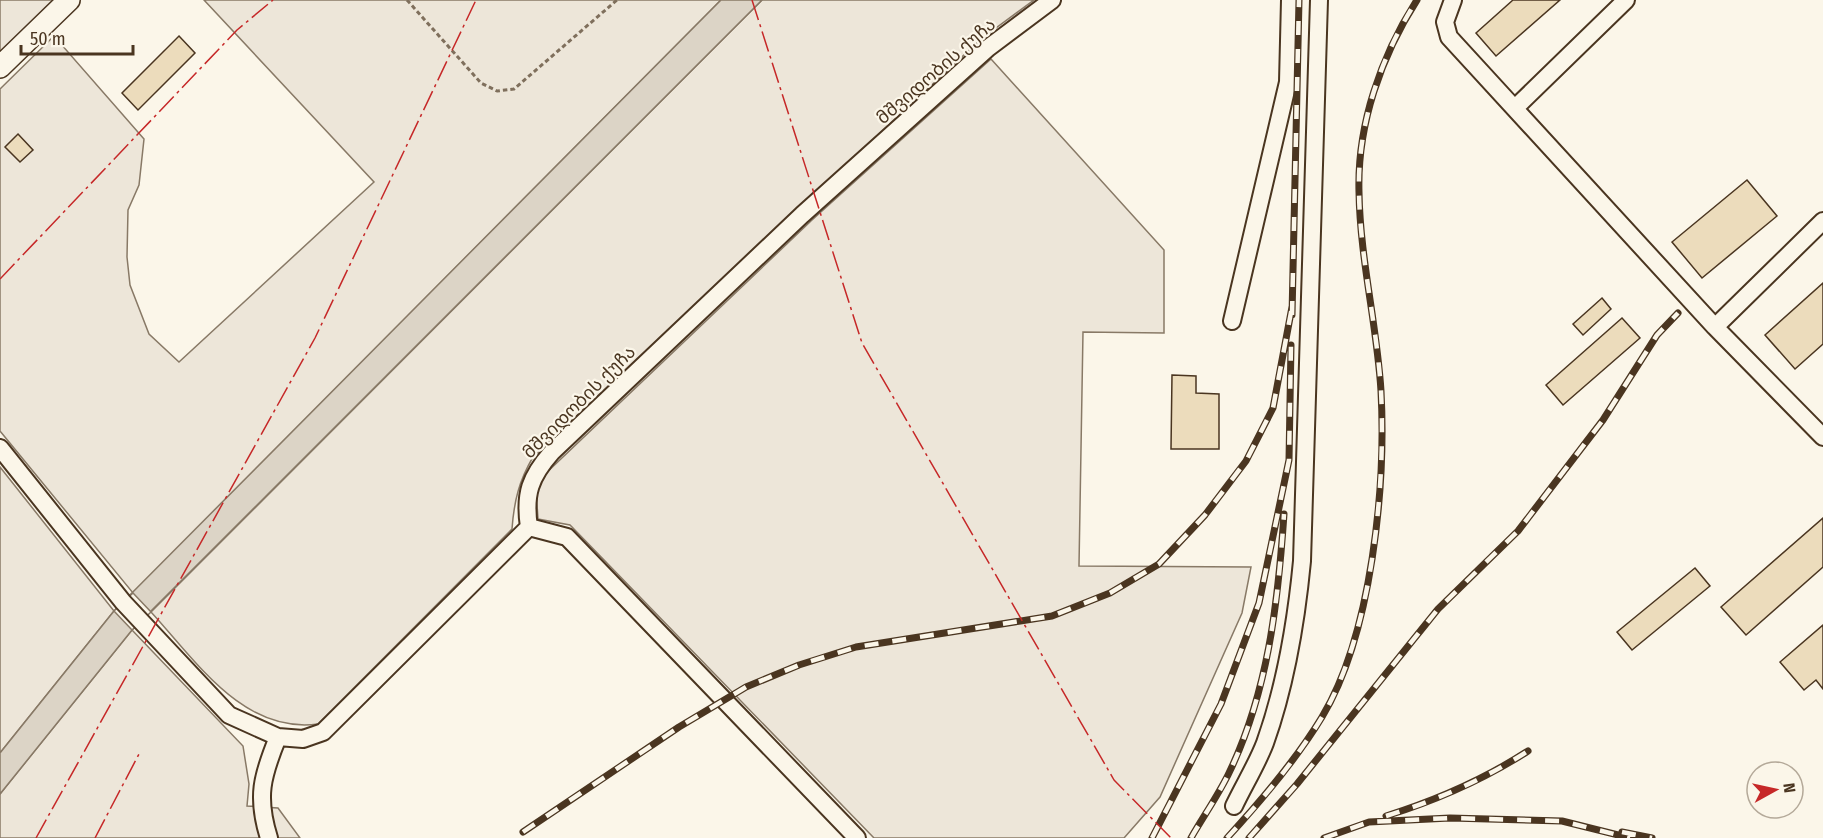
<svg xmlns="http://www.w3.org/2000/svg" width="1823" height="838" font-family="'Fira Sans Condensed','Noto Sans Georgian',sans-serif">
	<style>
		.green { fill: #ede6d9; stroke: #887966; stroke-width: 1.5 }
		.water { fill: #dcd4c6; stroke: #887966; stroke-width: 1.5 }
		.pier { fill: #fbf6e9; stroke: #887966; stroke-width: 1.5 }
		.building { fill: #ecdcbc; stroke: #4a3520; stroke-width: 1.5 }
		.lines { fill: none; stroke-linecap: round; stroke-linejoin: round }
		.minor-casing { stroke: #4a3520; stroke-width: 20 }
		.major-casing { stroke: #4a3520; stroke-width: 24 }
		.path { stroke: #7f6f5c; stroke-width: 3; stroke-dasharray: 4.5 3; stroke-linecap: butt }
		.minor { stroke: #fbf6e9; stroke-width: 16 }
		.major { stroke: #fbf6e9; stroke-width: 21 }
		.rail-casing { stroke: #4a3520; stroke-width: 7 }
		.rail { stroke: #fbf6e9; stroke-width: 4.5; stroke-dasharray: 14; stroke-linecap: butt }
		.power { stroke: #c62828; stroke-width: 1.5; stroke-dasharray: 21 4.5 3 4.5; stroke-linecap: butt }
		.labels { text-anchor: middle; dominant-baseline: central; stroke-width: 4.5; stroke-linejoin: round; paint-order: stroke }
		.street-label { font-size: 18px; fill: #4a3520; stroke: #fbf6e9 }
	</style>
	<rect width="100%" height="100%" fill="#fbf6e9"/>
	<path class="green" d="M0,0H60L0,58Z
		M204,0H721L133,593L0,431V89L54,36L144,139L139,185L128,210L127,257L130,285L149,334L179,362L374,182Z
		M762,0H1034L981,39L533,457C519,481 514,501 512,529L318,724C243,734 196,661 151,612Z
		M991,59L1164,250V333L1083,332L1079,566L1251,567L1242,613L1160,797L1124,838H874L570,525L538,519L536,490L543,476L812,220Z
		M0,467L114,611L0,753Z
		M132,630L243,746L249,784L247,806L278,808L300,838H0V794Z"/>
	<path class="water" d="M721,0H762L132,630L0,794V753L114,611Z"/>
	<path class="pier" d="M133,593L151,612L132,630L114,611Z"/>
	<path class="building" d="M1513,0H1560L1496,56L1476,33Z
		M179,36L195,53L138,110L122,93Z
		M18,134L33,150L20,162L5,147Z
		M1747,180L1777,216L1702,278L1672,242Z
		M1823,283V344L1795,369L1765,335Z
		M1602,298L1611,309L1583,335L1573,324Z
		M1622,318L1640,338L1563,405L1546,385Z
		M1172,375L1196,376V393L1219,394V449H1171Z
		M1823,518V567L1746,635L1721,607Z
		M1695,568L1710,586L1632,650L1617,632Z
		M1823,625V689L1816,680L1804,690L1780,662Z"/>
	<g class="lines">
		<g class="minor-casing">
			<path id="minor" d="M1453,0L1445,22L1449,37L1715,327L1823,437
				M1515,108L1626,0
				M1232,321L1288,82L1290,0
				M1715,327L1823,221
				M0,448L123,602L229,715L278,737L303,739L323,732L529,527C524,494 530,477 552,452L802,215L988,48L1052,0
				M529,527L567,537L857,838
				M1234,806C1244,785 1257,764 1265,743C1286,684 1296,624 1302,561L1319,0
				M269,838C256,797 262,776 278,737"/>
		</g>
		<g class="major-casing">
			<path id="major" d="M0,67L69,0"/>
		</g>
		<path class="path" d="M407,0L481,83L497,91L514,89L617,0"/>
		<use href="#minor" class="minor"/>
		<use href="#major" class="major"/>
		<g class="rail-casing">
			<path id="rail" d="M1292,315L1299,0
				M1386,816C1437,800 1483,780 1528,751
				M523,832L679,727L746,687L799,665L856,647L1052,616L1110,593L1159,564L1205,515L1246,461L1273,408L1292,307
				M1622,832L1652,838
				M1152,838L1221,704L1259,603L1289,460L1291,345
				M1191,838C1203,817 1217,797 1228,775C1268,693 1278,603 1284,514
				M1227,838C1261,801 1296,760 1322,717C1372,634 1386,486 1381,391C1377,325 1360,259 1359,192C1357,125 1381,56 1417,0
				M1249,838L1297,784L1438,609L1518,531L1603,420L1657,335L1678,313
				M1324,838L1369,822L1450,818L1562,821L1630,838"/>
		</g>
		<use href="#rail" class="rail"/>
		<path class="power" d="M752,0L862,343L1114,780L1171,838
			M0,279L237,30L273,0
			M36,838L315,338L476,0
			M95,838L139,754"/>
	</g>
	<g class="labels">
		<g class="street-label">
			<text transform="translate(936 71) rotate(-41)">მშვიდობის ქუჩა</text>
			<text transform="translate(579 402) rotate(-45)">მშვიდობის ქუჩა</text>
		</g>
	</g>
	<g transform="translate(1775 790) rotate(82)"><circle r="28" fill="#fbf6e9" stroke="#b4a999" stroke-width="1.5"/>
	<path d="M0-4.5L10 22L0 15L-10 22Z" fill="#c62828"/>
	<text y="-9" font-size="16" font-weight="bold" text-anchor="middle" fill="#4a3520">N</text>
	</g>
	<path d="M21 45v9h112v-9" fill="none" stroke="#4a3520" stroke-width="3"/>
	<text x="30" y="45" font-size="18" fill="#4a3520" stroke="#fbf6e9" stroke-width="4.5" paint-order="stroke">50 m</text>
</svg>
